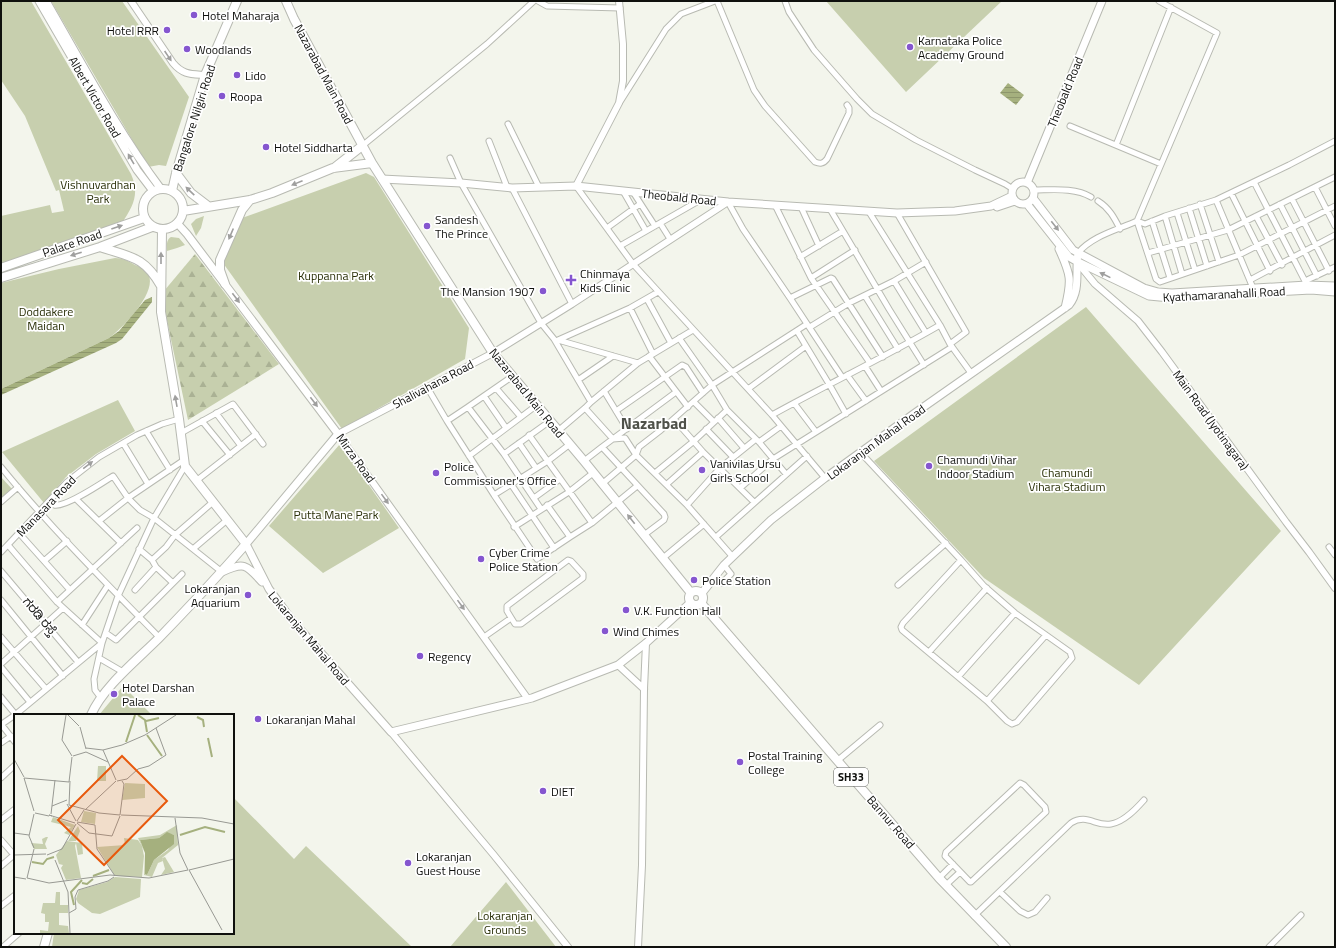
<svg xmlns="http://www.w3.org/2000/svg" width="1336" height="948" font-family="'Titillium Web','Noto Sans Kannada',sans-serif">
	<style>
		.green { fill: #c7cfae }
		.forest { fill: url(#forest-firs) }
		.water { fill: url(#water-rules) }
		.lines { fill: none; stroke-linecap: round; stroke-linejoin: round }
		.minor-casing { stroke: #b8bab2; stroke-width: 7 }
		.tertiary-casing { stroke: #b8bab2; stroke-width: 8 }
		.secondary-casing { stroke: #b8bab2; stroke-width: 9 }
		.primary-casing { stroke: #b8bab2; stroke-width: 10 }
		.minor { stroke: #fff; stroke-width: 5 }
		.tertiary { stroke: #fff; stroke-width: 6 }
		.secondary { stroke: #fff; stroke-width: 7 }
		.primary { stroke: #fff; stroke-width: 8 }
		.oneway { fill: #9f9f9e }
		.poi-dot { fill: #8556cf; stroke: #fff; stroke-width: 1.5 }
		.labels { text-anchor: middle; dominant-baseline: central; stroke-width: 3.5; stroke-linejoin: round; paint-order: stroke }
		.shield { fill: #fff; stroke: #575856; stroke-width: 1 }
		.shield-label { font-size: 11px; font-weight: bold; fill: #0f100d }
		.poi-label { font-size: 12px; fill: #0f100d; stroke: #fff; text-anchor: start }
		.street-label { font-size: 12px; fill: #0f100d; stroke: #fff }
		.park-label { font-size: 12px; fill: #2a3008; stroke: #fff }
		.district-label { font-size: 16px; font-weight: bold; fill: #4f514a; stroke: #fff }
		.inset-river { fill: none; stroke: #a5b07e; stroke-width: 2 }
		.inset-road { fill: none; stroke: #989993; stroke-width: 1 }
		.view { fill: #e8590c; fill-opacity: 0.15; stroke: #e8590c; stroke-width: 2 }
		.inset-edge { fill: none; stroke: #0f100d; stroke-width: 2 }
	</style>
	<defs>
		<pattern id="forest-firs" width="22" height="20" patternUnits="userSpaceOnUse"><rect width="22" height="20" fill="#c7cfae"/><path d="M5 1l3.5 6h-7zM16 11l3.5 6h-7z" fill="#aab194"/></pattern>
		<pattern id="water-rules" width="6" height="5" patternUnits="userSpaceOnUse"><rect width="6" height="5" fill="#a5b07e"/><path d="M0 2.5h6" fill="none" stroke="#8d966c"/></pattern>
	</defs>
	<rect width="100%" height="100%" fill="#f3f5ec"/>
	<path class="green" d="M1,1H31L131,174C140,194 133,206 122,223L1,264V216L50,205L52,213L64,211L59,190L56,191L25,116L1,80Z
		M51,1H122L189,97L166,166L159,165L148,167Z
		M826,1H1002L906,92Z
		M366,173L374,177L469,328L465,359L342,429L223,263L242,218Z
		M204,216L201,228L196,236L191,224L196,219Z
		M171,237L179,238L185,245L177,248L167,251C167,245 166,240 171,237Z
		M115,258C123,258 128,261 135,265C140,267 147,271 149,276C156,294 122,329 109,338L1,389V283L59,269Z
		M1086,307L1281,531L1139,685L984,578L874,461Z
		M118,400L135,431L96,454L66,477L44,503L2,452Z
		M340,444L399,528L323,573L269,526Z
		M1,477L12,489L1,499Z
		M123,686L152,715H99Z
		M233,797L294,859L306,846L412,947H52L54,933H233Z
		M506,882L556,947H450Z"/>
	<path class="forest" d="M195,254L279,364L188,420L165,311L164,291Z"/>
	<path class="water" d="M1008,83L1024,95L1016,105L1000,93Z
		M152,297V302L122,339L116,343L1,395V389L109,338L119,331L145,300Z"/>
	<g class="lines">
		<g class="minor-casing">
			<path id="minor" d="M538,1L547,6L620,8
				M717,1L754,90L765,106L815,162C820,164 823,164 827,159L849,113V108L847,105
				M785,1L789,12L814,50L857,99L872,114L916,140L975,170L1005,184L1013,189
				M1159,1L1217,33L1137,221L1156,279L1160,282L1239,255L1335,206
				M620,102L666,29L681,14L715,1
				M508,124L539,187
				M1070,126L1161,164
				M489,141L507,187
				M1116,145L1171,7
				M362,146L487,44L534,1
				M450,158L461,183L541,323L554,339L591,402
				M1254,182L1307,285
				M576,186L633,264L772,415L825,478
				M1315,187L1335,226
				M512,188L572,304
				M1034,190C1051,190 1075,187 1091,197
				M623,191L646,231
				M633,192L655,226
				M1231,193L1270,271
				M1292,199L1329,271
				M1216,200L1253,288
				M1098,201C1109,208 1114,217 1120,229
				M728,202L743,229L790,298L842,377
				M1200,204L1219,262
				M1280,204L1317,276
				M775,205L811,278L870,363
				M801,207L819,246
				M1189,208L1207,266
				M830,209L889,309L924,365
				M869,212L940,325L950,344L971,373
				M897,213L966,332L950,344
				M1177,213L1195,270
				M1165,216L1182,274
				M1256,216L1282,265
				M1152,221L1170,278
				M660,223L670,239
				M607,228L640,204
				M620,246L702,199
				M1078,253C1092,236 1117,230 1137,221L1145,224L1165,216L1216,200L1289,165L1335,141
				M1148,253L1228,230L1335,177
				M800,257L843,231
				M926,262L894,281L926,333
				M811,278L855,250
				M1250,280L1335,235
				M1305,281L1335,267
				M865,296L898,349
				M790,298L831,278L833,279L883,357
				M647,299L671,343
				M630,308L653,354
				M810,327L849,303L894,281
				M797,331L829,384L846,414
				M679,338L712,385L727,410L759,442L786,474
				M558,340L630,308L658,292
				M558,340L638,363
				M649,356L688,407
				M865,366L881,391
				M847,375L866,401
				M578,380L613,356
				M427,387L447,421
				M496,388L521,417
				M748,389L806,346
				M604,391L627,429
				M484,396L506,428
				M694,402L714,422
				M794,403L816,432
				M468,407L513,376
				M585,408L613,439L625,438L636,455L687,505L732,556
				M616,411L682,365L686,367L703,393
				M216,413L241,446
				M772,415C828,384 885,357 940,325
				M718,418L744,448
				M674,419L703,452L754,502
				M202,421L230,455
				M706,429L733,457
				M146,431L170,470
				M558,431L585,408L591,402L638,363L693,330
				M181,433L233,404L263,444
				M529,435L592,523
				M759,442L781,426
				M123,443L148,484
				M519,443L536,468
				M861,453L961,560L984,586L1015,613L1070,652L1072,658L1017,722L1012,724L1007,721L987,701L902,630L901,627L903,623L961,560
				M504,454L550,421
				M469,456L537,405
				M584,461L602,447
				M1,467C50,527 105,582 159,637
				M655,473L694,441L727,410
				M196,481L256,434
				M511,484L554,548
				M602,484L636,455L639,447L661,430L712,385L807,324
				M667,484L703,452
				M740,488L773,459L952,347
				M494,495L548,461L570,444
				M534,498L560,479
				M76,499L121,543
				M1,502L18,487
				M49,502C51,503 52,505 54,505C65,508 102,483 113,476L128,498L140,510L154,518L222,572
				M687,505L720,468L756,439
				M541,509L504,454L468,407L447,421L494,495L537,559L570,537L547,505
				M99,521L128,498L184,460
				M514,527L569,492L593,473
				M19,533L70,590
				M644,535L664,520L665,517L664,514L602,447L676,392
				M570,537L592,523L637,486
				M716,537L807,456
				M8,545L57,602L102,643L15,715
				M1329,547L1335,555
				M139,549L152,560L156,567L173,583
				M193,549L227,520
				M1,552L67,482L99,457L137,435L162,424L179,419
				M663,558L704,524
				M152,560L166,547L175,535L213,502
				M568,560L571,561L583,574V578L521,624H515L507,611V606Z
				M44,561L67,541
				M1,571L78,662
				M722,583L731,574L724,565
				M898,585L946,543
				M135,590L156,567
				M1,600L63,676
				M57,602L137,528
				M82,625L108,585
				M106,633L116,640L182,574
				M1,637L46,689
				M484,637L511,618
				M929,652L987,588
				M99,658L123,672
				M1,664L63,608
				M1,667L30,702
				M958,677L1015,613
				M1,697L16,715
				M101,698L95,690L94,679L102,643L118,596L154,518L185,466
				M987,701L1046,635
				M1,724L15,742
				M2,724L15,715
				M1,743L11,736
				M837,761L880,725
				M1,778L15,765
				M1020,783L1024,785L1045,807L1046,812L971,882H970L945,856L946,852Z
				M1,820L15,809
				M1,840L15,856
				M1,866L15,854
				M939,878L953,864
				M946,885L960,872
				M1000,892L1020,911L1028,915L1035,912L1047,898
				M1,906L15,895
				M974,916L1071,823C1087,813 1096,827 1111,824C1124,822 1136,809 1144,800
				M3,947L19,933
				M1269,947L1301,915"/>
		</g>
		<g class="tertiary-casing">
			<path id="tertiary" d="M131,1L173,63C183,75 191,74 205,75
				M576,186L619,103L623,81V44L619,1
				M1077,262L1095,284L1138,321L1162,352L1286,522L1309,552L1335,588
				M618,665L644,689
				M528,699L338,434L493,353L572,304L728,202
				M391,732L493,854L568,947
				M638,947L642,865L644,689L646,643"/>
		</g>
		<g class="secondary-casing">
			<path id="secondary" d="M39,1L137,170L153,191
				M46,1C83,65 117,130 161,189
				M382,179L461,183L512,188L576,186L728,202L897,213L955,211L991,206L1012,196
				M1012 193a11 11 0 1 1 22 0a11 11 0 1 1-22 0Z
				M1027,183L1102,1
				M1033,198L1073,250L1144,288L1158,292L1172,293L1307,285L1335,286
				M1027,204L1069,257L1076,261L1149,296L1170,298L1311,290L1335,292
				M997,207L1015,201
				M177,223L187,234L338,434L246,544L269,589L291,619L391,732L532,698L618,665L646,643L691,602
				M1059,249C1071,275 1072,280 1065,308
				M222,572C244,562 246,564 262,582
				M702,593L724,565L771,520L825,478L915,413L1069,305C1081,290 1075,271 1078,253"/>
		</g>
		<g class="primary-casing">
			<path id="primary" d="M286,1L294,19L372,163L493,353L584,461L691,593
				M334,168L362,146
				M176,173L191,193L208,206
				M143 209a20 20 0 1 1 40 0a20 20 0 1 1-40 0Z
				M172,191L176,173L205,75L237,1
				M183,211L250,200L272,193L333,168L372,163
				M100,247C130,257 144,256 161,286
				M1,268L144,218
				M1,278L100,247L152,227
				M225,284L220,270V260L242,210L250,200
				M689 598a7 7 0 1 1 14 0a7 7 0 1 1-14 0Z
				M701,603L939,878L1006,947
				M91,715C103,687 137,660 159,638C189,607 218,576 246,544L185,466L179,419L161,312L162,230
				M44,947L48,933"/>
		</g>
		<use href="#minor" class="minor"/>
		<use href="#tertiary" class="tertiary"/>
		<use href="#secondary" class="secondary"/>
		<use href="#primary" class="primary"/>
	</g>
	<defs><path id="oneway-solid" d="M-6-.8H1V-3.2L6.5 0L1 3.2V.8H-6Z"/></defs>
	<g class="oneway">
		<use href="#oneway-solid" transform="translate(168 56) rotate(56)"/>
		<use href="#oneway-solid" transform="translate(131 159) rotate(-120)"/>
		<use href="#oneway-solid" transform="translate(297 183) rotate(158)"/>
		<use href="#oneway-solid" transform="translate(190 191) rotate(-136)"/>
		<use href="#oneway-solid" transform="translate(1055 226) rotate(52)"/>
		<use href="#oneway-solid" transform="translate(117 227) rotate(-19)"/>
		<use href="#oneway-solid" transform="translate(231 234) rotate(113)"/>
		<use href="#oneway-solid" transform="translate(76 254) rotate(162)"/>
		<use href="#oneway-solid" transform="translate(161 258) rotate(-90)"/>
		<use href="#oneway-solid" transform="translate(1105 275) rotate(-154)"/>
		<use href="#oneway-solid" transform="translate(236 298) rotate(53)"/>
		<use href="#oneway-solid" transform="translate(176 401) rotate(-100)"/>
		<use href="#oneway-solid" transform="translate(314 402) rotate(53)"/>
		<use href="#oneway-solid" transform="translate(88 465) rotate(-37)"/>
		<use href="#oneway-solid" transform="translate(385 499) rotate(54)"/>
		<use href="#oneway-solid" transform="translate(631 519) rotate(-128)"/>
		<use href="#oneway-solid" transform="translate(461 605) rotate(54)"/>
	</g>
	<g class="poi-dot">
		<circle cx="194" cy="15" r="4"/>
		<circle cx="167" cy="30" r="4"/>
		<circle cx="910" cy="47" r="4"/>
		<circle cx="187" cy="49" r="4"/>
		<circle cx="237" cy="75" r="4"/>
		<circle cx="222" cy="96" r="4"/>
		<circle cx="266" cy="147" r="4"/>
		<circle cx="427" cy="226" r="4"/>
		<path d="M569 274h4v4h4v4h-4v4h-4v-4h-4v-4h4z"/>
		<circle cx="543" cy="291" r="4"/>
		<circle cx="929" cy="466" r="4"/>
		<circle cx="702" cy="470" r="4"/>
		<circle cx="436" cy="473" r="4"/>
		<circle cx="481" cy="559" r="4"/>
		<circle cx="694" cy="580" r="4"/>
		<circle cx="248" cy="595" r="4"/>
		<circle cx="626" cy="610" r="4"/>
		<circle cx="605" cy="631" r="4"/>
		<circle cx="420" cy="656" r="4"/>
		<circle cx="114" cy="694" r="4"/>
		<circle cx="258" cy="719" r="4"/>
		<circle cx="740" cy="762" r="4"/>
		<circle cx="543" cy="791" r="4"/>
		<circle cx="408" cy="863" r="4"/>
	</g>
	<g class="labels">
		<rect class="shield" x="834" y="768" width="34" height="18" rx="3"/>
		<g class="shield-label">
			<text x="851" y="777">SH33</text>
		</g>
		<g class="poi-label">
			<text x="202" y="15">Hotel Maharaja</text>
			<text x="159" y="30" text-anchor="end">Hotel RRR</text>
			<text x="918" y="40">Karnataka Police<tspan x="918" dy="14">Academy Ground</tspan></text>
			<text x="195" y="49">Woodlands</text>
			<text x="245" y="75">Lido</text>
			<text x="230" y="96">Roopa</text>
			<text x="274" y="147">Hotel Siddharta</text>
			<text x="435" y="219">Sandesh<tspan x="435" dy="14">The Prince</tspan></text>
			<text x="580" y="273">Chinmaya<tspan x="580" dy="14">Kids Clinic</tspan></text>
			<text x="535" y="291" text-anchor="end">The Mansion 1907</text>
			<text x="937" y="459">Chamundi Vihar<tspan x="937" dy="14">Indoor Stadium</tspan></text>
			<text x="710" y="463">Vanivilas Ursu<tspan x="710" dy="14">Girls School</tspan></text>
			<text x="444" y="466">Police<tspan x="444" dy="14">Commissioner's Office</tspan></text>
			<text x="489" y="552">Cyber Crime<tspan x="489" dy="14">Police Station</tspan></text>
			<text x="702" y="580">Police Station</text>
			<text x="240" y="588" text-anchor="end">Lokaranjan<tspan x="240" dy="14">Aquarium</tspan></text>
			<text x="634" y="610">V.K. Function Hall</text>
			<text x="613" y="631">Wind Chimes</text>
			<text x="428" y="656">Regency</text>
			<text x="122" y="687">Hotel Darshan<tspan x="122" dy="14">Palace</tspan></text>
			<text x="266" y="719">Lokaranjan Mahal</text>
			<text x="748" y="755">Postal Training<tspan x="748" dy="14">College</tspan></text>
			<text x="551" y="791">DIET</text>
			<text x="416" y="856">Lokaranjan<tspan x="416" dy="14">Guest House</tspan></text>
		</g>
		<g class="street-label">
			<text transform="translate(324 74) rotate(62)">Nazarabad Main Road</text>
			<text transform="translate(1065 92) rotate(-68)">Theobald Road</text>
			<text transform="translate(95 97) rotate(60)">Albert Victor Road</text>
			<text transform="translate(194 118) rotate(-72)">Bangalore Nilgiri Road</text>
			<text transform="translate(679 197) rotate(6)">Theobald Road</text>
			<text transform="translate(72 243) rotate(-19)">Palace Road</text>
			<text transform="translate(1224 294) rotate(-3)">Kyathamaranahalli Road</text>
			<text transform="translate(433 384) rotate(-28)">Shalivahana Road</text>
			<text transform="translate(527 393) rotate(51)">Nazarabad Main Road</text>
			<text transform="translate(1211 420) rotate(54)">Main Road (Jyotinagara)</text>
			<text transform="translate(876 442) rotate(-36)">Lokaranjan Mahal Road</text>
			<text transform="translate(356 458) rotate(54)">Mirza Road</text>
			<text transform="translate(46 506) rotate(-46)">Manasara Road</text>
			<text transform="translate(40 616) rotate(50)">ಗರಡಿ ರಸ್ತೆ</text>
			<text transform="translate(309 638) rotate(50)">Lokaranjan Mahal Road</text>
			<text transform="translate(891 822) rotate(49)">Bannur Road</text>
		</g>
		<g class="park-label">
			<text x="98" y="184">Vishnuvardhan<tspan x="98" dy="14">Park</tspan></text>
			<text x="336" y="275">Kuppanna Park</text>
			<text x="46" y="311">Doddakere<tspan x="46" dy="14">Maidan</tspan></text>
			<text x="1067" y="472">Chamundi<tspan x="1067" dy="14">Vihara Stadium</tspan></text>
			<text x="336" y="514">Putta Mane Park</text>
			<text x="505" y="915">Lokaranjan<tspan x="505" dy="14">Grounds</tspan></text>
		</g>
		<g class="district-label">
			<text x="654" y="423">Nazarbad</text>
		</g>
	</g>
	<g transform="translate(14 714)">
		<rect width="220" height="220" fill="#f3f5ec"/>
		<path d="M84,52H92V67H83ZM111,69L131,70V84L108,86ZM70,97L82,99L81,110L67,108ZM39,103L61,111L55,121L50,119L57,113L37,108ZM64,112L66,117L62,127H54ZM32,123H34L31,130L33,135H20L17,129L29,130L28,125ZM110,124L124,126L128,132L130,142L128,163L101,162L83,133L111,131ZM53,127L68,129L69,140L64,141L62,129L61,132L67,164L52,166L47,154L49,151L45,150L42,141ZM151,143L160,158L147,161L151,155L148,144ZM101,163L127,165L126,183L86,200L78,199L64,189L62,185L65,176L93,168Z" fill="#c7cfae"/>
		<path d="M163,111L164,131L148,144L149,147L144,149L138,163L130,161L131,139L124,124L146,121ZM152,119L160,121V124L154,136L140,146L133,161L131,160V139L126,126L145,124ZM42,178H46V191H54V199H45V211L54,212L55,219H26V216L34,217L35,208H31V200L27,199L29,189H41Z" fill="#c7cfae" fill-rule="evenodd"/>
		<path d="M153,118L160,121V130L140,146L133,161L131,160V139L126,126L145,124Z" fill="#a5b07e"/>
		<path class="inset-river" d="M124,1L131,6L133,18M183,3L189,6L190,13M132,7L145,4M133,21L148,42M194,24L198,43M112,28L121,1M166,121L191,113L211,118M18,148L29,150L33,145L40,143M79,162L95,156M68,169L73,170L79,165M60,191L57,178L68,166"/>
		<path class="inset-road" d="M52,1L48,26L58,42M54,1L65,12M66,13L72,35M72,34L89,36L108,31L131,21L162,1M89,36L102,66M59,42L72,38L94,48M0,45L10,63M10,64L55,68M10,64L20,97M56,67L55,91L85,99L106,101M103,67L113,65L124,55L135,52L152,41L142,14M55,68L58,43M53,90L62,107M38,92L53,86M71,96L102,67M21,99L35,102M37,100L41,66M106,101L110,70L108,67M107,101L188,104L220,110M38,102L35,101L61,109M161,104L166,139L174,156M63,107L70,96M63,108L81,111L83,135L101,162M63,109L75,119L98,122L106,102M0,119L15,121M20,134L15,122L20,100M0,141L32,140M33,141L48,135L62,110M41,146L54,178L56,219M175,156L208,216M175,156L220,145M0,163L12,165M13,164L35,169L96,161L135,164L174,156M13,164L20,135M55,199L62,195L61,183L64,176L94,167L100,163"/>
		<path class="view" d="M108,42L153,87L90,151L44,106Z"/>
		<rect width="220" height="220" class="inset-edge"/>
	</g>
	<rect width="1336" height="948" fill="none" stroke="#0f100d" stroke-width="4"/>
</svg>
